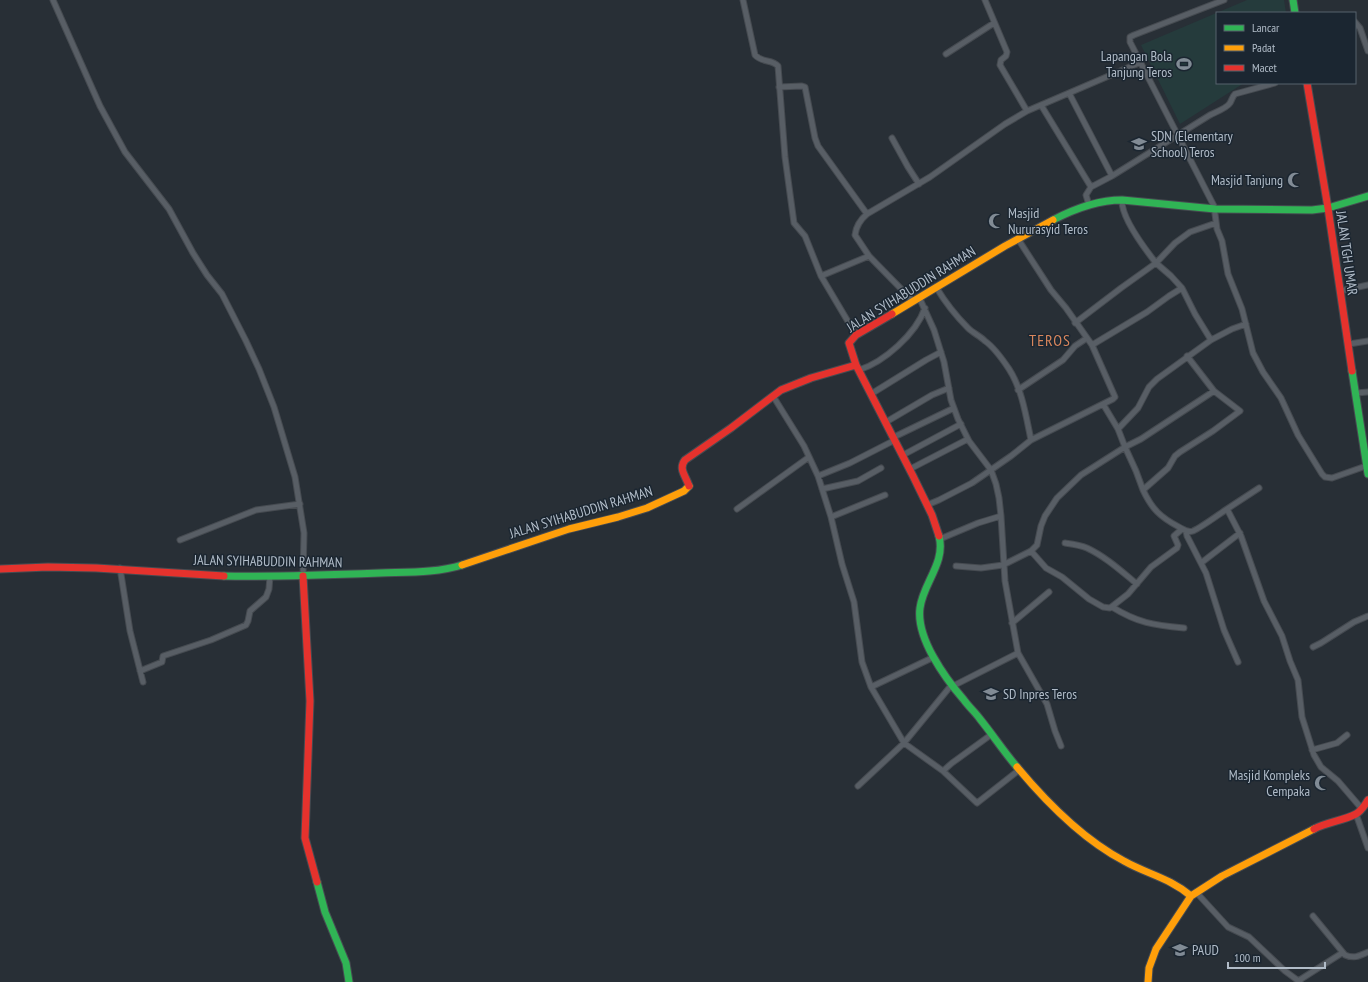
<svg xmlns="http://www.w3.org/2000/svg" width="1368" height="982" font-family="'PT Sans Narrow',sans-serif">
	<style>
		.green { fill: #253b3c }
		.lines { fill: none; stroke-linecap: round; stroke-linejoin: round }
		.street-casing { stroke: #464b51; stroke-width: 7 }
		.fast-casing { stroke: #464b51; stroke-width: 9 }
		.slow-casing { stroke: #464b51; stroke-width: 9 }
		.jam-casing { stroke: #464b51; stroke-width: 9 }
		.street { stroke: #585e65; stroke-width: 5 }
		.fast { stroke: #30b455; stroke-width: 7 }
		.slow { stroke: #ff9f0a; stroke-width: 7 }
		.jam { stroke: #e5322d; stroke-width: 7 }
		.labels { text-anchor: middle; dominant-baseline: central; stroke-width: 3; stroke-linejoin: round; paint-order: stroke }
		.poi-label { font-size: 14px; fill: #b1bcc8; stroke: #1b2631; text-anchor: start }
		.street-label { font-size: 14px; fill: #b1bcc8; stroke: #1b2631 }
		.quarter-label { font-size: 16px; letter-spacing: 1px; fill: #d8865c; stroke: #1b2631 }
	</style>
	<rect width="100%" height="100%" fill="#282f36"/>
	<path class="green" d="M1247,0H1284L1286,13H1217V83H1244L1180,124L1141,45Z"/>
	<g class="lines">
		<g class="street-casing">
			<path id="street" d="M53,0L100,106L125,152L169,209L193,253L207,275L222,294L246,341L259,369L274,407L295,477L304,533L303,576
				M743,0L755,55C762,63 772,59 778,66L785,157L794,223L805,236L821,276L856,335
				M985,0L1007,52L1006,56L1001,60L1000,65L1027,111
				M1224,0L1134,35L1130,37V42L1214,206L1217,229L1222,241L1228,274L1242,309L1253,353L1263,372L1281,398L1298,435L1322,474L1325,477L1332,478L1366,466
				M1355,22L1360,28L1368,51
				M946,54L994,23
				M779,87L802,86L805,87L815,138L818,146L867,214
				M1069,93L1112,176
				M1041,105L1091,187
				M892,138L908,167L919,184
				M1089,205L1086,195L1091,187L1112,176L1210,115C1216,112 1227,108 1230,103C1232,100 1232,97 1235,94L1275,83
				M869,256L913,301
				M821,276L869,256L855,235C856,227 861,219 867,214L930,177L1005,124L1027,111L1139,63
				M936,287C945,302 956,316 968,328C973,333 980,336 985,341C995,348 1003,360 1009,369C1022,389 1026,416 1031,440
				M1340,291L1368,285
				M1075,323L1121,288L1156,263C1145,249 1121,218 1122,200
				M1211,340L1195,314L1182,288L1171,276L1156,263L1175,243L1190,232L1216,223
				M1349,344L1368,341
				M1092,345L1147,312L1169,296L1182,288
				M1187,356L1214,391L1240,411L1213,431L1180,452L1175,456L1168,468L1143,490C1152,509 1160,517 1179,527C1183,529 1187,533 1193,531C1202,527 1218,515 1227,509L1241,536L1264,601L1282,636L1290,661L1298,680L1302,717L1314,755L1321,767L1338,781L1362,809
				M859,370C884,362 916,334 925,308
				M1018,390L1063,360L1075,346L1087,338
				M1356,393L1368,392
				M871,394L926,360L941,352
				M773,396L804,446L818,476L831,517L842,564L854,602L862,662L871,687L904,743L943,771
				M886,422L932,395L949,388
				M1118,429L1138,408L1149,387L1157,379L1211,340L1232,329L1246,324
				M894,437L954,408
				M903,455L961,424
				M910,469L968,439
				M818,476L850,463L895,440
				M822,489L858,481L881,468
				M1143,490L1136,471L1125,447L1141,439L1214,391
				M927,505L939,500L972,483L1011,456L1031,440L1103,404
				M737,509L809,457
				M1227,509L1259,488
				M831,517L885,495
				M1186,531L1187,536L1206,573L1224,630L1238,662
				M940,539L978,523L1001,516
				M180,540L256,510L300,504
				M1065,543C1072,544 1080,545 1087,548C1106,557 1121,571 1137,584
				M1031,551L1046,568L1062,577L1089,599L1103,607L1110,608L1128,594L1151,567L1177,548L1178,545L1174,536L1182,529
				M1201,563L1240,533
				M956,566L981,568L1003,565L1031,551L1037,545L1041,526L1045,516L1057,498L1081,475L1125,447L1118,429L1103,404L1113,399L1115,397L1092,345L1066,308L1051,290L1018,239
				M120,568L130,631L143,682
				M1112,607C1138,623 1153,625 1184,628
				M1012,623L1049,592
				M1313,647L1321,643L1354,622L1368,616
				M1018,653L1047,704L1055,731L1061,746
				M140,671L162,662L163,656L211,640L246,625L248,621L250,611L266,597L269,589L270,576
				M871,687L934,657
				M992,734L952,763L943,771L977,803L1019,770
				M1312,750L1337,743L1347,735
				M858,786L904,743L949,688L1018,653L1005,581L1001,516L999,498L996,484L991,470L969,441L958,419L951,400L944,362L934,330L919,297
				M1356,814L1368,848
				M1196,892L1228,927L1249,937L1285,971L1300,982
				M1313,916L1345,955C1354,959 1359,956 1368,952
				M1298,981L1342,953"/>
		</g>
		<g class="fast-casing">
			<path id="fast" d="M1293,0L1295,13
				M1053,220C1074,209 1098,200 1122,200L1215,209L1312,210L1328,208L1368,196
				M1352,371L1368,474
				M939,536C946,563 923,583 920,608C916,638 945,678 964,700C969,707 975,712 980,719C993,735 1004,752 1017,767
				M224,576C276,577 328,575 380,573C407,572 437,573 462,565
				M317,882L325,912L346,963L349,982"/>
		</g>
		<g class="slow-casing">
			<path id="slow" d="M892,314L1005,246L1053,220
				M462,565L569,529L618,517L647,508L684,491L689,486
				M1017,767C1047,803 1082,839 1124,861C1147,874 1170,878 1191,896
				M1148,982L1149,968L1156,949L1191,896L1222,876L1314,829"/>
		</g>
		<g class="jam-casing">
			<path id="jam" d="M1307,83L1328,208L1352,371
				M856,365L913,476L932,515L939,536
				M689,486C686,476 678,469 685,460L731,428L781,390L811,378L856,365L849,343L856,335L892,314
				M0,569L48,567L96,568L224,576
				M303,576L310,701L305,838L317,882
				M1314,829C1327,822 1342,821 1356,814C1361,811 1365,805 1368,800"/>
		</g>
		<use href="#street" class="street"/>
		<use href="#fast" class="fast"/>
		<use href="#slow" class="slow"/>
		<use href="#jam" class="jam"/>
	</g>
	<defs>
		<g id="stadium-bare" transform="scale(1.2)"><path d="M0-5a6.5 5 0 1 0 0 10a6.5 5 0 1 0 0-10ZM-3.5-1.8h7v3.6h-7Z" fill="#818b95" stroke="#1b2631" stroke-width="2.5" paint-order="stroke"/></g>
		<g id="school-bare" transform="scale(1.2)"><path d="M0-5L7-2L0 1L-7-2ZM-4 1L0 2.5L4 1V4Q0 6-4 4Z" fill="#818b95" stroke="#1b2631" stroke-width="2.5" paint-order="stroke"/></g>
		<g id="mosque-bare" transform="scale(1.2)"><path d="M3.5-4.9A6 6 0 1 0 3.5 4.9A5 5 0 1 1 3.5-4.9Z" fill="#818b95" stroke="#1b2631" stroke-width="2.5" paint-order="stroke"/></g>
	</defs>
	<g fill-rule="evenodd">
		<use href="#stadium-bare" x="1184" y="64"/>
		<use href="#school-bare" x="1139" y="144"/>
		<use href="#mosque-bare" x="1295" y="180"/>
		<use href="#mosque-bare" x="996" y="221"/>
		<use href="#school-bare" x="991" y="694"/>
		<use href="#mosque-bare" x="1322" y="783"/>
		<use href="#school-bare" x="1180" y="950"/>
	</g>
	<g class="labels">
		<g class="poi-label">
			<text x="1172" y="56" text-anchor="end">Lapangan Bola<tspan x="1172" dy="16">Tanjung Teros</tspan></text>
			<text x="1151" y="136">SDN (Elementary<tspan x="1151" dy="16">School) Teros</tspan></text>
			<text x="1283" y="180" text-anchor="end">Masjid Tanjung</text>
			<text x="1008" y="213">Masjid<tspan x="1008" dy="16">Nururasyid Teros</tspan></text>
			<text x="1003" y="694">SD Inpres Teros</text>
			<text x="1310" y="775" text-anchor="end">Masjid Kompleks<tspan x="1310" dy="16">Cempaka</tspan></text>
			<text x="1192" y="950">PAUD</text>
		</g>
		<g class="street-label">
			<text transform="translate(1347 253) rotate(82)">JALAN TGH UMAR</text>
			<text transform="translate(911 289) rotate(-32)">JALAN SYIHABUDDIN RAHMAN</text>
			<text transform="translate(581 512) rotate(-17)">JALAN SYIHABUDDIN RAHMAN</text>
			<text transform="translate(268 561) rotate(1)">JALAN SYIHABUDDIN RAHMAN</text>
		</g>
		<g class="quarter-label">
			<text x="1050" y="340">TEROS</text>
		</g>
	</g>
	<rect x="1216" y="12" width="140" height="72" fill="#1b2631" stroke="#57626d"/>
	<rect x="1224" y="25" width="20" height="6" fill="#30b455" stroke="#57626d"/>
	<text x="1252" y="32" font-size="12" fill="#b1bcc8">Lancar</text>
	<rect x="1224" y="45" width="20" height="6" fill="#ff9f0a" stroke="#57626d"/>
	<text x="1252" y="52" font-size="12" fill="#b1bcc8">Padat</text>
	<rect x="1224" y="65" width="20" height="6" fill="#e5322d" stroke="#57626d"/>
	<text x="1252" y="72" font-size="12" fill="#b1bcc8">Macet</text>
	<path d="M1228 962v6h97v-6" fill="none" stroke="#b1bcc8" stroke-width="2"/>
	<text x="1234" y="962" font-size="12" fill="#b1bcc8" stroke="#1b2631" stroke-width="3" paint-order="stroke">100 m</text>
</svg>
